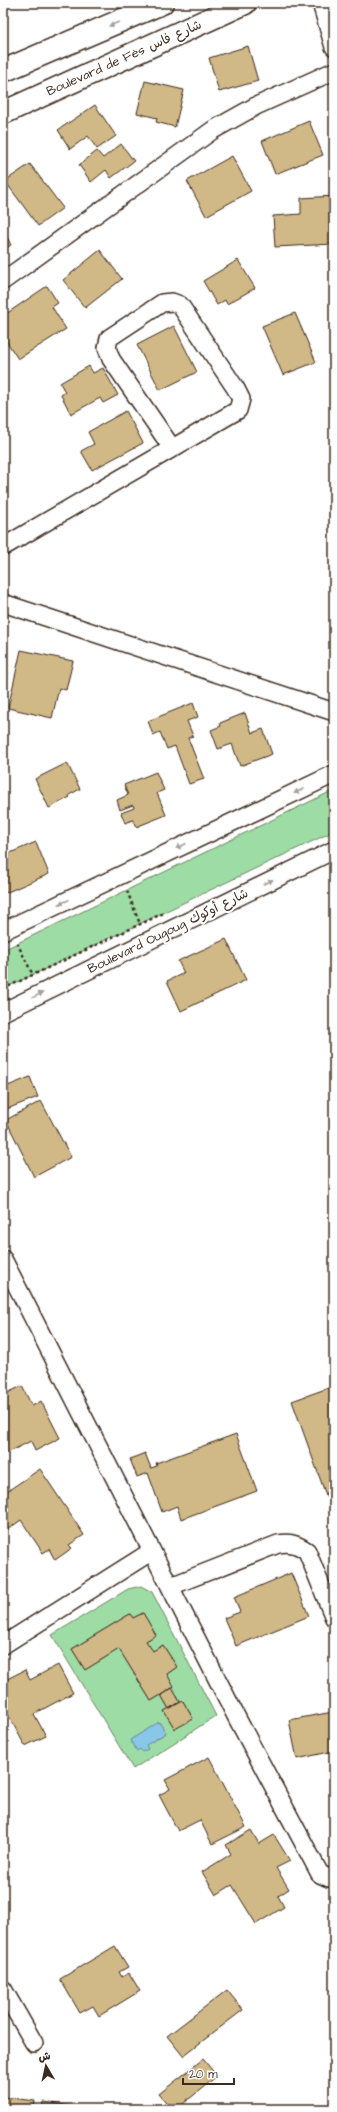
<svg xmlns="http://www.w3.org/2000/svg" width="337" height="2112" font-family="'Architects Daughter','Playpen Sans Arabic',sans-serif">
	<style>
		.green { fill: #9edca5; stroke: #6c8362; fill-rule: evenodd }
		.water { fill: #89c7e9; stroke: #6a8898 }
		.building { fill: #d0b887; stroke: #3b2a1e }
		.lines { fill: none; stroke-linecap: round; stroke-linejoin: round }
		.street-casing { stroke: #3b2a1e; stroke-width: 20 }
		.secondary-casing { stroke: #3b2a1e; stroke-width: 25 }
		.path { stroke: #3b2a1e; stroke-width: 2.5; stroke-dasharray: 3 3; stroke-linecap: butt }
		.street { stroke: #fff; stroke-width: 17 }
		.secondary { stroke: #fff; stroke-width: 22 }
		.oneway { fill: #a79f9a }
		.labels { text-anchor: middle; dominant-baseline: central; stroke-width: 4; stroke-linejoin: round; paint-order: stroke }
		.street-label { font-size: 13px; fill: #3b2a1e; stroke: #fff }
	</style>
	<rect width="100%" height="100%" fill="#fff"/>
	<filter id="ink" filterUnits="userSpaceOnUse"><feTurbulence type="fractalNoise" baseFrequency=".025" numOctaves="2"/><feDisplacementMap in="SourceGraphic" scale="8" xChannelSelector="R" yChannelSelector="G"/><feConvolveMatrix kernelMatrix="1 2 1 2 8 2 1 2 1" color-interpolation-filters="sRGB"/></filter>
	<g filter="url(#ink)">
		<path class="green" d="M334,790V831L3,989V950Z
			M141,1586L152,1592L216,1716L133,1769L52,1635L128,1589ZM143,1613L156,1635L146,1641L153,1651L163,1645L177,1667L167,1674L180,1702L183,1701L193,1718L175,1729L164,1711L169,1709L161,1695L151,1701L119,1649L85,1670L72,1649L130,1614L133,1618ZM159,1722L166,1733L145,1745L148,1749H140Z"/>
		<path class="water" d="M159,1722L166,1733L146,1745L148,1749L143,1752L140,1749L137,1751L130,1740Z"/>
		<path class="building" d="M248,46L258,81L219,92L209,58Z
			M145,81L184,90L175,127L156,122L157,118L137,113Z
			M95,105L116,136L97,149L88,136L70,149L58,130Z
			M309,121L323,155L275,174L262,141Z
			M121,144L134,161L111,178L106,170L91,182L79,165L97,151L103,158Z
			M232,156L251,191L206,216L187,181Z
			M30,164L63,208L38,226L5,181Z
			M334,196V244L275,247L273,216L301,214V198Z
			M3,229L11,245L3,250Z
			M100,250L122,279L85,308L63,280Z
			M238,260L255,288L227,304L225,300L217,305L203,281Z
			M47,286L58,303L52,307L66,329L18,359L3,336V316Z
			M295,313L316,362L283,375L262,326Z
			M174,326L197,372L160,390L137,345Z
			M89,366L93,373L103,368L118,395L103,403L100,398L71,414L61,395L65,392L60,383Z
			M126,411L143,443L92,470L81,451L94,444L88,432Z
			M21,650L73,661L66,690L59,688L52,718L8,708Z
			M193,703L198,717L187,721L193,736L188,738L204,779L189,784L175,746L167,749L160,732L153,735L148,721Z
			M245,713L252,733L263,729L272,754L240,766L232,744L218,749L211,730L221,726L220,723Z
			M67,763L80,789L69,795L70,797L49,808L35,779Z
			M156,772L164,790L157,793L166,815L136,827L133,820L125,823L121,813L134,808L133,805L120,810L117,800L128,795L124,785Z
			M36,842L49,874L3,894V856Z
			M226,939L246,980L181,1011L167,981L184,973L178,961Z
			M30,1077L38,1097L4,1110L3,1088Z
			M41,1101L71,1157L34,1177L6,1120Z
			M22,1386L32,1406L41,1401L60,1438L35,1451L31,1441L3,1455V1395Z
			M334,1386V1496L327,1498L292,1401Z
			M236,1434L257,1491L181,1519L177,1506L162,1512L148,1473L137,1477L130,1459L145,1453L151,1468L157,1466L156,1463Z
			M40,1469L84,1535L69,1545L72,1548L55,1560L49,1549L43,1553L21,1520L7,1530L3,1524V1494Z
			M291,1573L309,1616L236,1646L224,1618L240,1612L234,1597Z
			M143,1613L156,1635L146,1641L153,1651L163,1645L177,1667L167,1674L174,1687L151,1701L119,1649L85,1670L72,1649L130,1614L133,1618Z
			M58,1665L73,1693L34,1714L46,1736L25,1746L3,1705V1681L25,1670L30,1680Z
			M172,1688L180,1702L169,1709L161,1695Z
			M183,1701L193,1719L175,1729L164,1711Z
			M333,1712L334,1751L297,1759L289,1720Z
			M209,1757L246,1827L212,1844L200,1820L178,1831L159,1795L170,1789L165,1780Z
			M251,1830L259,1844L274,1835L290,1861L276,1868L289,1889L278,1896L284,1907L256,1924L232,1885L216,1895L202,1872L231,1854L226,1845Z
			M115,1946L128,1967L119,1972L122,1977L129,1973L140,1991L99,2016L93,2006L80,2013L60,1979Z
			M227,1990L243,2010L183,2056L167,2036Z
			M203,2059L217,2076L177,2109H172L159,2094Z
			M3,2097L35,2101L34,2109H3Z
			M43,2102L73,2106L72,2109H42Z"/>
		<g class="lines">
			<g class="street-casing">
				<path id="street" d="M321,3L334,47
					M3,281L213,130L256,106L334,71
					M3,547L238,410L241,399L236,389L180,305L172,302L162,303L109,338L107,348L111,359L172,448
					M3,603L334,712
					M3,931L334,774
					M3,1012L334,850
					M3,1259L238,1720L312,1859L320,1874L329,1878L334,1877
					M171,1586L278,1544C290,1542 297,1544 307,1551L334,1618
					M3,1645L152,1551
					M3,1989L34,2043"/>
			</g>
			<g class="secondary-casing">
				<path id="secondary" d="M3,71L162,3
					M3,113L245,3"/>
			</g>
			<path class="path" d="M127,891L140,924
				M17,943L33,975
				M3,989L166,912"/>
			<use href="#street" class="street"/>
			<use href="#secondary" class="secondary"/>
		</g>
		<defs><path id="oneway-solid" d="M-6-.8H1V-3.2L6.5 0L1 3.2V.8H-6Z"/></defs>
		<g class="oneway">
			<use href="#oneway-solid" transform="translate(114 24) rotate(157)"/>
			<use href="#oneway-solid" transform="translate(299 791) rotate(155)"/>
			<use href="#oneway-solid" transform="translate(181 846) rotate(155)"/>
			<use href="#oneway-solid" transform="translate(268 882) rotate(-26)"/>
			<use href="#oneway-solid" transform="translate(64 902) rotate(155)"/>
			<use href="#oneway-solid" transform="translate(38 995) rotate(-26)"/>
		</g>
	</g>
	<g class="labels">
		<g class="street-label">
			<text transform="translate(124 58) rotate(-24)">Boulevard de Fès شارع فاس</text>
			<text transform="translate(168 931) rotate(-26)">Boulevard Ougoug شارع أوكوك</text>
		</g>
	</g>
	<rect width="337" height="2112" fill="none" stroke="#fff" stroke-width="16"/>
	<rect x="8" y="8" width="321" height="2096" fill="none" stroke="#3b2a1e" stroke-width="1.5" filter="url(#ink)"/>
	<g transform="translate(46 2066) rotate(351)" stroke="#ffffff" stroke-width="3" paint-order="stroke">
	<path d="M0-3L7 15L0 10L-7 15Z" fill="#3b2a1e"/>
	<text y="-6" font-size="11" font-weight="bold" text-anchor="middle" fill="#3b2a1e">ش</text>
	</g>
	<path d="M183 2078v6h51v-6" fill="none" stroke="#3b2a1e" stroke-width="2"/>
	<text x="189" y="2078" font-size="12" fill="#3b2a1e" stroke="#ffffff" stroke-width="3" paint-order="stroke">20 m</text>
</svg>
